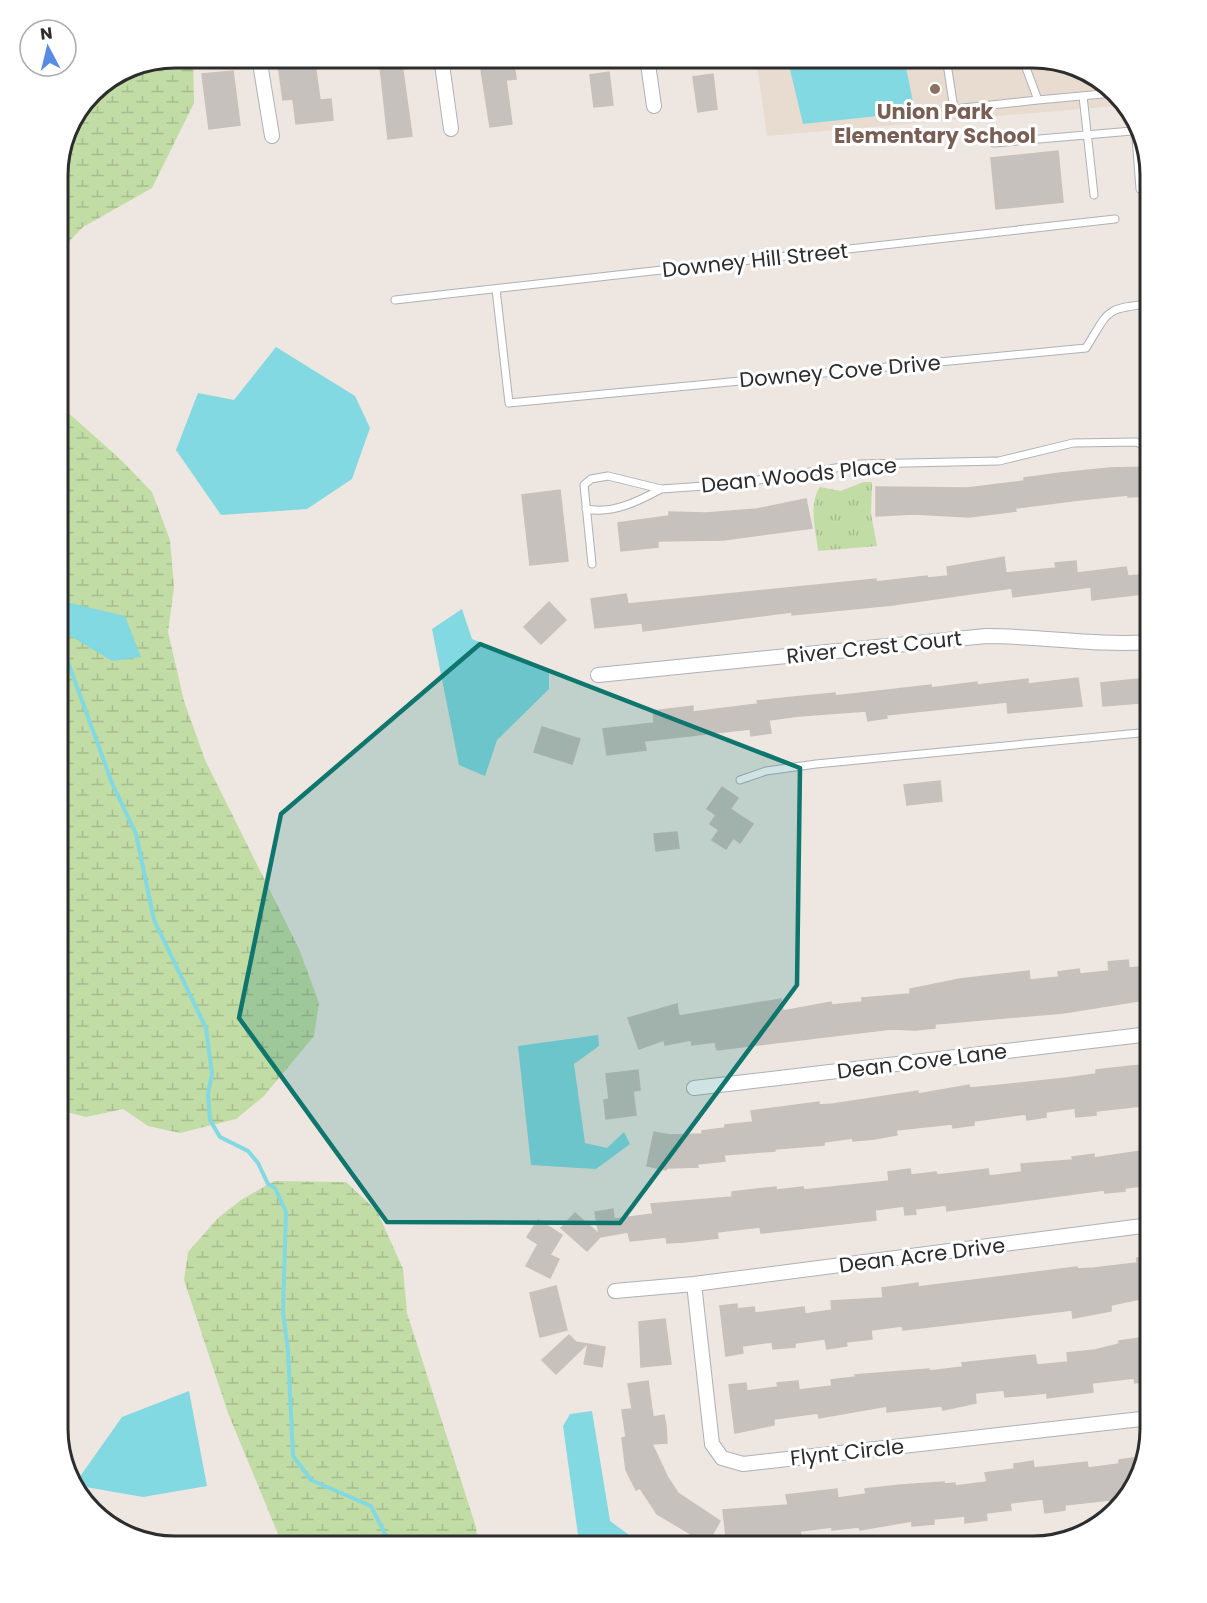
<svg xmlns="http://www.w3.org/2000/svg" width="1207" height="1603" font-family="Poppins,sans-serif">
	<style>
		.education { fill: #e8dbd0 }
		.grass { fill: url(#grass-tufts) }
		.wetland { fill: url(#wetland-marsh) }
		.water { fill: #82d9e1 }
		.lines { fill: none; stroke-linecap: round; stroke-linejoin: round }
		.stream { stroke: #82d9e1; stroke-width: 4 }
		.building { fill: #c6c1bc; stroke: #c8c1bb; stroke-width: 1.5 }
		.service-casing { stroke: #aeb1b7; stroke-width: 9 }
		.minor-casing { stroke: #aeb1b7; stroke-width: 16 }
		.service { stroke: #fff; stroke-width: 7 }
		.minor { stroke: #fff; stroke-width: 14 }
		.marked { fill: #0f766e; fill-opacity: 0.2; stroke: #0f766e; stroke-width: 4.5; stroke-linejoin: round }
		.education-dot { fill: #8d6e63; stroke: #fff; stroke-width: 2 }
		.labels { text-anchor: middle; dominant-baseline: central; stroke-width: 6; stroke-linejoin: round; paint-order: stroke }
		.education-label { font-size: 21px; font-weight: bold; fill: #785e54; stroke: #fff }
		.street-label { font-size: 21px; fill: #2d2d2d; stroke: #fff }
		.rim { fill: none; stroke: #2d2d2d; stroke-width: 3 }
	</style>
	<defs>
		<pattern id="grass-tufts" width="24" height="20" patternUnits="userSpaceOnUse" patternTransform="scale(1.5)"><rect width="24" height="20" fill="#c2dca5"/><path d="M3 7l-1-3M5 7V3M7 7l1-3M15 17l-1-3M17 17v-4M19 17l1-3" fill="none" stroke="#a7bd8e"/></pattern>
		<pattern id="wetland-marsh" width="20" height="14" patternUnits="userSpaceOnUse" patternTransform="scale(1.5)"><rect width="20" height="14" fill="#c2dca5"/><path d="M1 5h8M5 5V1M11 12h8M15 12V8" fill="none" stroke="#a7bd8e"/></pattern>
	</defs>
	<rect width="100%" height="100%" fill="#ede6e1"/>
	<path class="education" d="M756,57H1040L1091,73L1126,105L767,136Z"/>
	<path class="grass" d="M864,482H872L871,514L877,546L818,551C816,530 808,505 820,487L840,491Z"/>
	<path class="wetland" d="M175,57H193L194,103L152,188L83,227L57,254C57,182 49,100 130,66C143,61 161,60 175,57Z
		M57,396L64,409L120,459L152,492L170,540L174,587L168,632L184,701L205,760L299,949L319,1003L314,1036L264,1096L236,1119L180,1133L148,1126L123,1109L86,1117L67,1112L57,1115Z
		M274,1181L346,1182L377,1211L403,1269L407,1313L476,1527L478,1546H283L228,1413L184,1280L188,1252L218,1218L241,1200Z"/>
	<path class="water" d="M787,57H904L915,112L803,124Z
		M276,347L355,396L370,428L352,479L307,509L221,515L176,450L198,393L234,400Z
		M57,600L125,616L141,657L112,661L57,628Z
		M462,609L472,639L549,670V689L497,740L485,776L459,765L432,629Z
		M598,1035L599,1046L574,1064L585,1143L607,1148L624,1132L630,1144L596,1169L531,1165L518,1046Z
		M189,1391L207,1486L143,1497L74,1485L122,1417Z
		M592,1411L610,1521L644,1546H584L579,1542L563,1426L570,1414Z"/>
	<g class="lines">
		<path class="stream" d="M57,632L112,783L136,834L154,920L206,1028L212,1074L208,1093L210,1120L220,1137L248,1151L258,1163L268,1184L275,1188L286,1212L283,1312L288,1350L293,1456L311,1480L371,1506L391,1546"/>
	</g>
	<path class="building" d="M277,57H314L320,100L331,99L333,120L296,124L293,99L283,100Z
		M379,57H401L412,136L388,139Z
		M479,57H513L516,79L506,80L512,124L490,127Z
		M233,71L240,125L209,129L202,74Z
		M609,72L613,105L594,107L590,75Z
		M713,74L717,109L698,112L693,77Z
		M1058,151L1063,202L996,209L991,158Z
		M1150,467V496L1128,497V495L1079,500L1015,508L1016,511L969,517L914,514L876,516V487L967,488L1024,481V478L1061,473L1109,468Z
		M560,490L568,561L530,565L522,495Z
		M806,499L812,528L723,540L658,541V547L621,551L618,523L669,516V512L706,513L757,509Z
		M1004,557L1006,573L1056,568L1055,563L1076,561L1077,573L1126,567L1128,576L1150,574V593L1092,600L1091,587L1013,597L1012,588L892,605L792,615V612L643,631L642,623L595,628L591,599L626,594L628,604L876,579V582L927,576L928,578L948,576L947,567Z
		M549,602L566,620L541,644L524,627Z
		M1078,678L1082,706L1008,713L1007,702L886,715L887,718L868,721L866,711L799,716L769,720L771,733L751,736L750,729L644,741L646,750L607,755L603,729L654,723L653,711L693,706V712L758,704L757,701L784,698L835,693V696L931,685V688L977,682V685L1028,679V684Z
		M1138,679L1140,703L1103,706L1101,683Z
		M542,727L580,739L572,764L534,752Z
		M940,781L942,801L907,805L904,785Z
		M722,787L738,798L730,809L753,824L740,843L733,838L726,849L712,840L719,830L710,824L716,815L707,809Z
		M677,832L679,848L656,851L654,834Z
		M1128,960L1129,968L1150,966V999L1063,1013L935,1024V1028L915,1030L891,1029L717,1050L715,1042L692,1045L691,1040L665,1045L664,1040L639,1049L628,1018L677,1004L679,1016L781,999L783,1011L831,1002L832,1005L862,1002V998L910,994V989L960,979L1029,971L1030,980L1059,977L1058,972L1079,969L1080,974L1109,971L1108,962Z
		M1140,1065V1068L1150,1067V1105L1096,1111V1115L1076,1117L1075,1108L1046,1112V1117L1027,1120L1026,1114L974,1121V1125L953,1128L952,1124L896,1130L897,1135L874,1139L853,1141V1138L824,1142V1145L775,1149V1151L724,1155L725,1161L697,1164L698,1167L667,1168L666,1170L647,1166L654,1132L670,1135L702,1134V1131L725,1128V1125L753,1122L751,1111L819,1102V1105L833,1104L918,1091V1094L969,1085L970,1088L992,1086L1067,1078L1096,1074V1070Z
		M638,1070L640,1090L633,1091L636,1115L606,1119L604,1100L609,1099L606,1074Z
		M1147,1150L1150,1185L1125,1188V1191L1105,1193L1104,1190L947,1211L946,1205L915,1209L916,1214L905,1215L904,1206L875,1210L876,1220L761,1233L760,1227L717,1232L718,1238L684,1242L667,1243L666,1237L630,1241L628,1232L600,1237L587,1251L561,1228L575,1213L599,1234L595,1212L613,1209L614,1219L653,1214L651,1204L732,1197V1192L776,1187V1190L803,1187L804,1190L889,1181L888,1172L910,1169L911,1175L936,1172L937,1175L988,1169L989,1176L1022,1172L1021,1164L1073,1160L1072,1157L1094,1154V1158Z
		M538,1220L562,1235L550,1255L559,1259L550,1278L526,1266L538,1244L527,1237Z
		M1150,1256V1297L1111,1305V1311L1073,1318L1072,1310L903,1330L902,1326L871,1330L872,1339L846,1342L847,1346L827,1349L825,1339L795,1343V1347L773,1349L772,1342L742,1346L743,1353L726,1356L720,1306L737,1304V1309L754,1307L755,1313L804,1307L805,1314L832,1310L831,1301L883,1298L882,1288L897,1286L918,1283V1287L1077,1267V1269L1094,1268L1137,1263V1258Z
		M556,1286L567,1330L540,1337L530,1293Z
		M665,1319L671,1364L641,1367L639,1322Z
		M569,1335L576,1342L587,1344L556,1374L542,1360Z
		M1140,1338L1141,1344L1150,1343V1381L1135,1383L1134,1378L1092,1383L1093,1392L1047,1398V1393L1005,1397L1004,1390L975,1393L976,1403L943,1410L942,1406L887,1412V1406L819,1418L818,1413L774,1419V1425L735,1433L729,1385L746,1383L747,1391L778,1387L777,1383L798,1381L799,1390L832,1386L831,1380L856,1377L855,1375L929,1369V1371L963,1367L962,1363L1035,1355L1037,1365L1068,1362L1067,1353L1095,1350L1119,1344V1341Z
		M588,1344L605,1347L602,1367L584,1364Z
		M648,1381L653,1417L664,1415L666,1426L667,1443L652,1444L668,1478L678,1493L720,1521L706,1546L689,1537L691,1534L657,1514L640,1488L636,1490L626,1470L622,1438L626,1437L622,1410L632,1409L628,1384Z
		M1142,1457L1134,1487L1128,1494L1116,1495L1117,1499L1065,1505V1510L1045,1513L1043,1499L1010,1503L1011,1510L986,1513L987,1520L965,1523V1516L934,1519V1524L912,1526V1521L860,1530L859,1527L832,1530V1527L800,1531L802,1541L755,1545V1541L727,1544L723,1510L788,1505L786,1495L837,1489L838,1498L866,1494L865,1489L901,1485L944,1482V1484L955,1483V1486L987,1482L985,1473L1014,1469V1464L1033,1461L1034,1468L1087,1462L1088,1468L1119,1464V1460Z"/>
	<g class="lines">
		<g class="service-casing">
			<path id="service" d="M946,57L954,109L1038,100
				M1022,57L1038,100L1113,93
				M1083,96L1094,195
				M994,143L1132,131L1136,137L1140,189
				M496,289L509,403L1086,348C1109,311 1104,308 1150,304
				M395,300L1115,219
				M586,509C613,514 637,502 661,489
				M592,564L584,485L591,479L608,476L661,489L733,484L861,464L999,461L1073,443L1136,442L1150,448
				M740,780L766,771L816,764L1150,732"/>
		</g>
		<g class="minor-casing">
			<path id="minor" d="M259,57L272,136
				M441,57L451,129
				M647,57L654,106
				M598,675L986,636C1041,636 1095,646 1150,642
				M694,1088L1150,1034
				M694,1284L712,1444L722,1458L743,1464L1150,1418
				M615,1291L694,1284L1150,1225"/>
		</g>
		<use href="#service" class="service"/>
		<use href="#minor" class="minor"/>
	</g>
	<path class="marked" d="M480,644L800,768L797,985L620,1223L387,1222L239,1018L281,814Z"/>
	<circle class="education-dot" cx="935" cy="89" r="6"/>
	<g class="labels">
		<g class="education-label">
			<text x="935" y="111">Union Park<tspan x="935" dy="24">Elementary School</tspan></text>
		</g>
		<g class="street-label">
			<text transform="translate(755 260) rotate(-6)">Downey Hill Street</text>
			<text transform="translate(840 371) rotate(-5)">Downey Cove Drive</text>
			<text transform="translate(799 475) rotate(-6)">Dean Woods Place</text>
			<text transform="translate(874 647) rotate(-6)">River Crest Court</text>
			<text transform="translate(922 1061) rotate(-7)">Dean Cove Lane</text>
			<text transform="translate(922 1255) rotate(-7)">Dean Acre Drive</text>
			<text transform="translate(847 1452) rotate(-6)">Flynt Circle</text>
		</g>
	</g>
	<path d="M0 0H1207V1603H0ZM175 68H1033A107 107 0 0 1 1140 175V1429A107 107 0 0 1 1033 1536H175A107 107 0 0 1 68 1429V175A107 107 0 0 1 175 68Z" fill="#fff" fill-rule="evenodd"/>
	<path class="rim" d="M175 68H1033A107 107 0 0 1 1140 175V1429A107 107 0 0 1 1033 1536H175A107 107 0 0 1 68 1429V175A107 107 0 0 1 175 68Z"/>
	<g transform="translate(48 48) rotate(353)"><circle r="28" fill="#ffffff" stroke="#ababab" stroke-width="1.5"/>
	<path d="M0-4.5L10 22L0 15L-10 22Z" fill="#578be4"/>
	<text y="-9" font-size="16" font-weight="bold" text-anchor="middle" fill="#2d2d2d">N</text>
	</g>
</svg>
